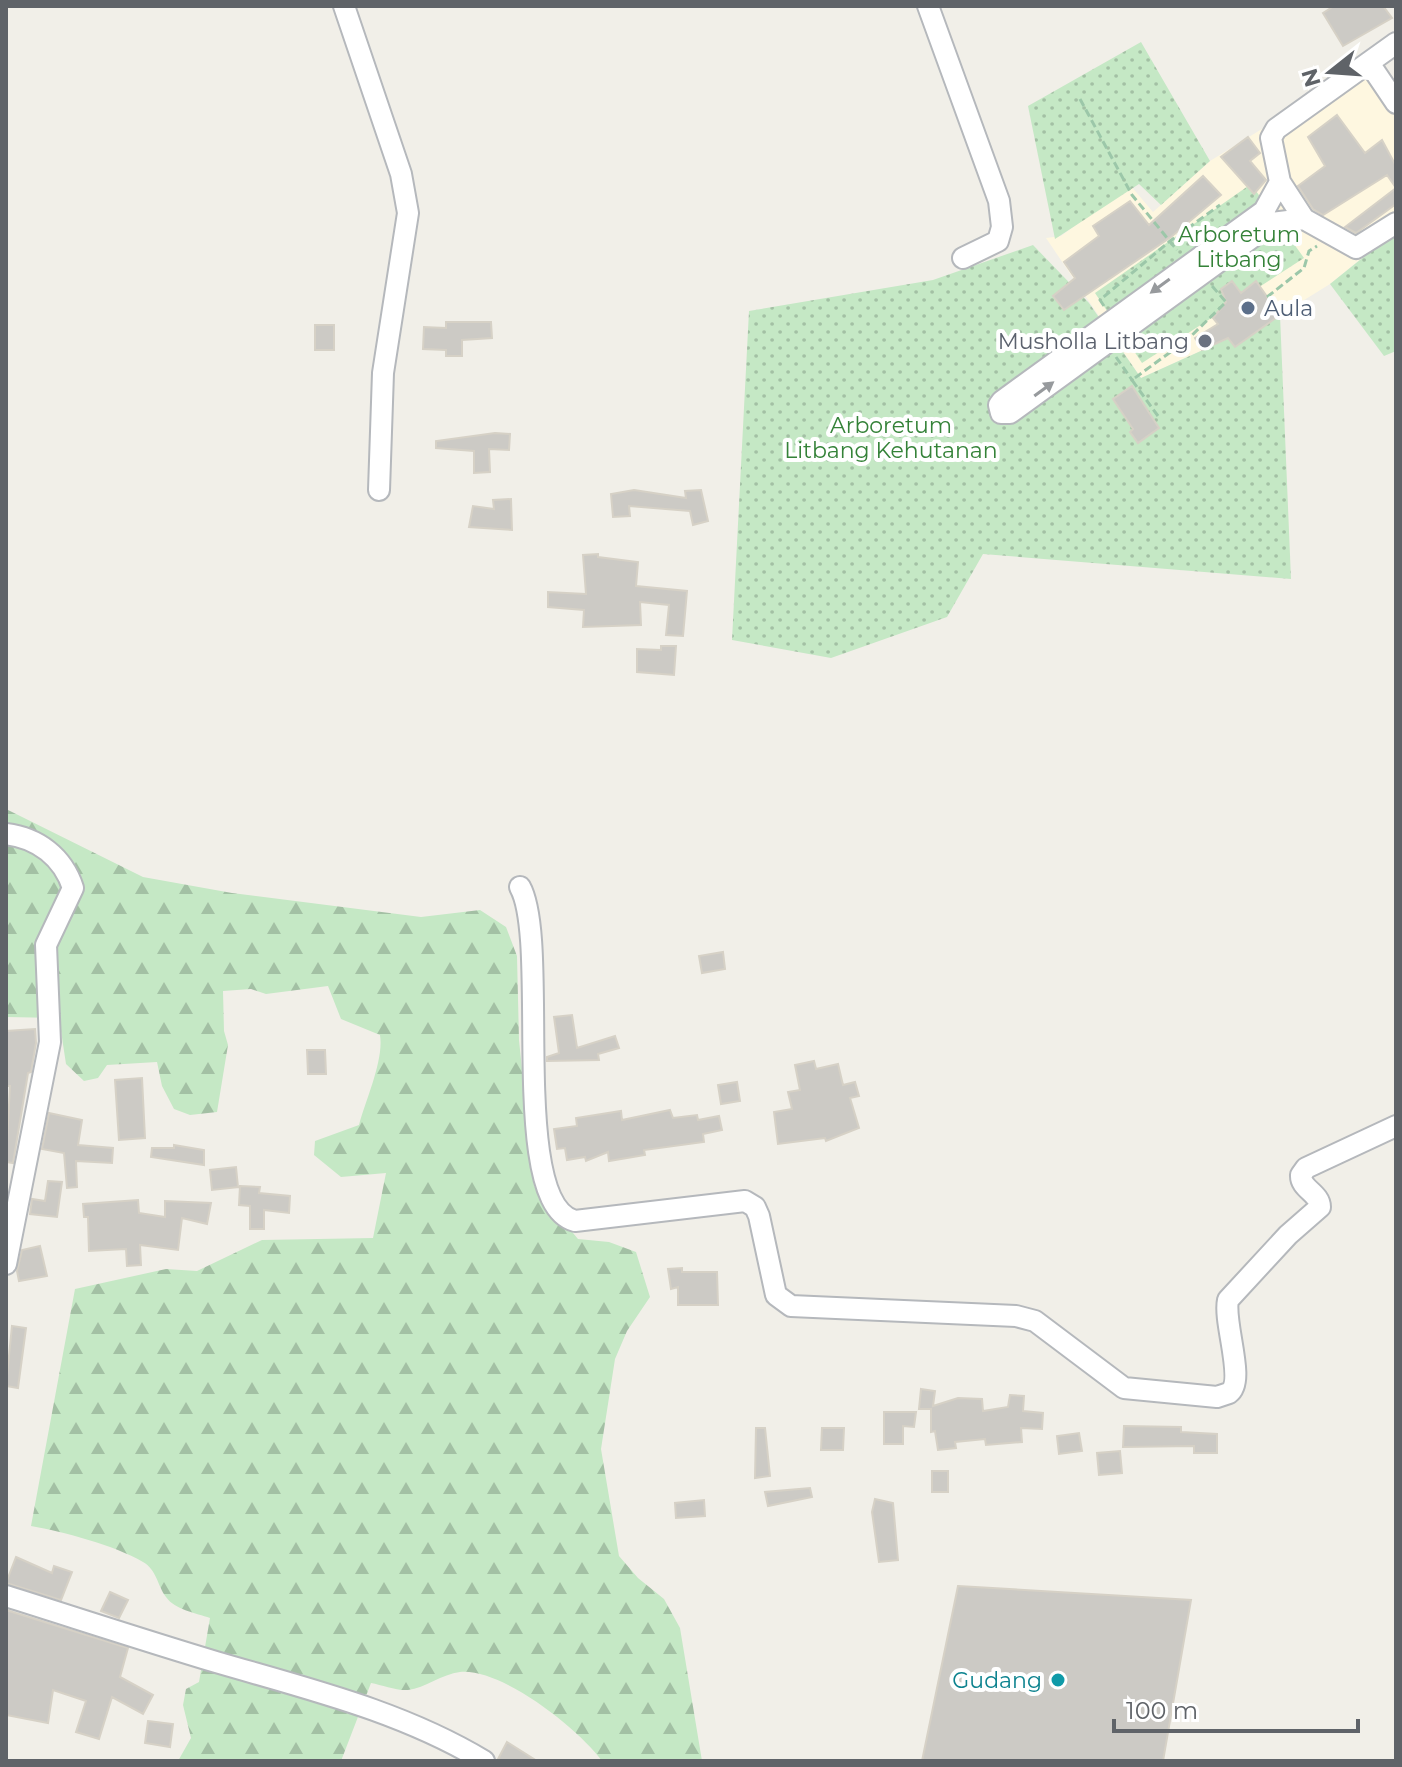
<svg xmlns="http://www.w3.org/2000/svg" width="1402" height="1767" font-family="Montserrat,sans-serif">
	<style>
		.commercial { fill: #fef7e0 }
		.forest { fill: url(#forest-firs) }
		.park { fill: url(#park-dots) }
		.building { fill: #cccac5; stroke: #d6d1c6; stroke-width: 2 }
		.lines { fill: none; stroke-linecap: round; stroke-linejoin: round }
		.minor-casing { stroke: #b5b8bc; stroke-width: 24 }
		.path { stroke: #9cc7a9; stroke-width: 3; stroke-dasharray: 8 4; stroke-linecap: butt }
		.minor { stroke: #fff; stroke-width: 20 }
		.oneway { fill: #979a9d }
		.service-dot { fill: #5c6f8a; stroke: #fff; stroke-width: 3 }
		.worship-dot { fill: #6b7280; stroke: #fff; stroke-width: 3 }
		.culture-dot { fill: #0f9aa8; stroke: #fff; stroke-width: 3 }
		.labels { text-anchor: middle; dominant-baseline: central; stroke-width: 8; stroke-linejoin: round; paint-order: stroke }
		.park-label { font-size: 22px; fill: #348238; stroke: #fff }
		.service-label { font-size: 22px; fill: #4e5e75; stroke: #fff; text-anchor: start }
		.worship-label { font-size: 22px; fill: #5b616d; stroke: #fff; text-anchor: end }
		.culture-label { font-size: 22px; fill: #0d838f; stroke: #fff; text-anchor: end }
	</style>
	<defs>
		<pattern id="forest-firs" width="22" height="20" patternUnits="userSpaceOnUse" patternTransform="scale(2)"><rect width="22" height="20" fill="#c5e8c5"/><path d="M5 1l3.5 6h-7zM16 11l3.5 6h-7z" fill="#a3c0a4"/></pattern>
		<pattern id="park-dots" width="8" height="8" patternUnits="userSpaceOnUse" patternTransform="scale(2)"><rect width="8" height="8" fill="#c5e8c5"/><path d="M2 2h.1M6 6h.1" fill="none" stroke="#a3c0a4" stroke-width="1.8" stroke-linecap="round"/></pattern>
	</defs>
	<rect width="100%" height="100%" fill="#f1efe8"/>
	<path class="commercial" d="M1369,63L1396,103V230L1330,284L1280,315L1141,378L1046,238L1061,236L1130,185L1153,212L1210,161Z"/>
	<path class="forest" d="M6,809L143,877L232,893L421,917L480,910L506,927L517,956L519,1040L534,1186L578,1239L609,1242L636,1252L650,1297L627,1331L615,1359L601,1449L619,1556L638,1578L664,1599L680,1628L702,1761H602C579,1729 502,1668 460,1672C442,1674 425,1688 408,1690C397,1691 382,1685 371,1683L341,1761H178L191,1738L183,1705L186,1689L199,1682L210,1618C196,1613 175,1610 166,1597C157,1585 157,1570 143,1562C114,1545 64,1532 31,1526L75,1289L166,1269L197,1271L262,1240L373,1238L386,1173L341,1177L314,1155L315,1141L359,1125C366,1099 384,1060 380,1035L341,1019L328,986L266,994L251,989L223,991L224,1031L228,1045L217,1112L190,1115L174,1109L162,1086L157,1062L107,1065L98,1078L84,1081L66,1064L59,1018L6,1017Z"/>
	<path class="park" d="M1141,42L1210,161L1161,205L1139,184L1055,239L1028,106Z
		M1251,184L1304,258L1142,363L1095,293Z
		M1396,231V351L1384,356L1330,284Z
		M1033,245L1089,303L1141,378L1280,315L1291,579L983,554L947,617L831,658L732,640L749,311L933,280Z"/>
	<path class="building" d="M1334,6H1383L1392,18L1343,46L1323,13Z
		M1337,115L1365,153L1382,140L1396,166V204L1356,233L1345,227L1396,188L1387,175L1323,215L1313,209L1298,186L1325,166L1308,137Z
		M1248,137L1260,153L1250,161L1266,180L1254,194L1221,157Z
		M1203,176L1221,195L1171,237L1064,310L1053,296L1075,278L1064,262L1099,236L1093,226L1130,201L1149,225Z
		M1232,281L1241,293L1256,281L1280,315L1235,347L1228,338L1202,350L1195,338L1218,324L1213,318L1226,302L1221,289Z
		M446,322H491L492,338L462,340V356H446V350L423,349L424,327L446,328Z
		M315,325H334V350H315Z
		M1132,386L1159,428L1138,443L1130,432L1133,429L1113,399Z
		M495,433L510,434L509,450L489,449L490,472L474,473V451L436,448V441Z
		M634,490L686,498L685,491L701,490L708,521L693,525L690,511L629,506L630,516L613,517L611,494Z
		M511,499L512,530L469,527L473,506L494,509L493,500Z
		M598,554V557L638,562L636,586L687,591L683,636L666,635L669,605L640,602L641,625L583,627L584,610L548,607V592L586,594L583,555Z
		M661,646H676L674,675L637,672V649L661,650Z
		M723,952L725,969L702,973L699,956Z
		M572,1015L577,1048L615,1036L619,1048L598,1054L599,1060L547,1061V1057L559,1053L554,1017Z
		M35,1029L36,1043L31,1072L28,1073L13,1163L6,1162L10,1086H6V1031Z
		M307,1050H325L326,1074H308Z
		M814,1061L816,1069L838,1064L843,1085L855,1082L859,1096L850,1098L859,1128L826,1141L825,1138L778,1144L774,1112L792,1109L788,1092L800,1090L795,1065Z
		M142,1078L145,1138L119,1140L115,1080Z
		M737,1082L740,1101L721,1104L718,1085Z
		M670,1110L673,1118L697,1115L698,1120L719,1116L722,1130L703,1134L704,1142L644,1150L645,1155L609,1161L608,1152L586,1161L585,1157L567,1160L565,1148L557,1149L554,1129L577,1126L576,1118L621,1111L622,1120Z
		M49,1113L82,1120L78,1145L113,1148L112,1163L76,1161L77,1187L67,1188L64,1153L42,1149Z
		M174,1145L204,1150V1165L151,1157L152,1148H174Z
		M236,1167L238,1187L212,1190L210,1170Z
		M48,1181L62,1182L57,1217L30,1214L32,1199L45,1201Z
		M240,1186L260,1187L259,1193L290,1196L289,1213L264,1210V1229H250V1206L239,1205Z
		M138,1200L139,1213L165,1217V1201L211,1203L207,1224L182,1218L178,1250L140,1245L141,1265L127,1266L126,1249L89,1251L88,1217H84L83,1204Z
		M40,1246L47,1276L19,1281L17,1271L22,1250Z
		M682,1268V1272H717L718,1305H678V1287L671,1289L668,1269Z
		M12,1326L26,1328L18,1388L6,1386Z
		M921,1389L935,1391L933,1406L958,1398L982,1399L983,1411L1008,1407L1010,1395L1024,1396L1023,1411L1043,1413L1042,1429L1021,1428L1022,1442L986,1445L985,1439L955,1442L956,1448L938,1450L935,1431L931,1432V1409H919Z
		M884,1412H916L914,1427L903,1426V1444H884Z
		M1124,1426L1181,1427V1432L1217,1434V1453H1194V1446L1123,1447Z
		M756,1428H765L770,1476L755,1478Z
		M822,1428H844L843,1450H821Z
		M1079,1433L1082,1451L1059,1454L1057,1436Z
		M1120,1451L1122,1473L1099,1475L1097,1453Z
		M932,1471H948V1492H932Z
		M810,1488L812,1497L768,1506L765,1492Z
		M875,1499L893,1503L898,1560L879,1562L872,1512Z
		M704,1500L705,1516L676,1518L675,1503Z
		M16,1557L52,1573L54,1566L72,1572L61,1600L6,1583Z
		M958,1586L1191,1600L1163,1761H922Z
		M110,1592L128,1600L119,1618L101,1611Z
		M6,1610L128,1648L120,1677L153,1695L143,1714L112,1697L99,1739L76,1732L86,1701L53,1690L48,1723L6,1715Z
		M148,1721L173,1724L170,1747L145,1743Z
		M507,1742L537,1761H497Z"/>
	<g class="lines">
		<g class="minor-casing">
			<path id="minor" d="M344,6L401,174L408,213L383,373L379,490
				M928,6L999,201L1002,227L998,241L963,258
				M1396,43L1276,129L1271,138L1280,182L1304,219L1356,248L1396,223
				M1369,63L1396,103
				M1280,182L1264,211L1002,401L999,405L1001,413H1010L1272,223L1304,219
				M6,834C38,838 63,857 73,888L46,945L50,1042L6,1264
				M520,887C551,942 507,1203 575,1221L745,1201L755,1207L759,1216L776,1295L791,1306L1016,1316L1035,1321L1124,1388L1217,1397L1229,1393C1246,1381 1223,1323 1228,1300L1288,1235L1320,1207C1320,1193 1300,1189 1301,1175L1306,1168L1396,1126
				M6,1596C76,1618 146,1641 216,1662C308,1689 401,1711 484,1761"/>
		</g>
		<path class="path" d="M1080,99L1132,195L1177,250
			M1267,297L1304,268L1309,251L1317,246
			M1104,306L1100,300L1170,241L1220,205
			M1116,357L1132,380
			M1158,416L1132,380L1187,340L1226,302L1212,286"/>
		<use href="#minor" class="minor"/>
	</g>
	<defs><path id="oneway-solid" d="M-6-.8H1V-3.2L6.5 0L1 3.2V.8H-6Z" transform="scale(2)"/></defs>
	<g class="oneway">
		<use href="#oneway-solid" transform="translate(1160 286) rotate(144)"/>
		<use href="#oneway-solid" transform="translate(1044 389) rotate(-36)"/>
	</g>
	<circle class="service-dot" cx="1248" cy="308" r="8"/>
	<circle class="worship-dot" cx="1205" cy="341" r="8"/>
	<circle class="culture-dot" cx="1058" cy="1680" r="8"/>
	<g class="labels">
		<g class="park-label">
			<text x="1239" y="234">Arboretum<tspan x="1239" dy="25">Litbang</tspan></text>
			<text x="891" y="425">Arboretum<tspan x="891" dy="25">Litbang Kehutanan</tspan></text>
		</g>
		<g class="service-label">
			<text x="1264" y="308">Aula</text>
		</g>
		<g class="worship-label">
			<text x="1189" y="341">Musholla Litbang</text>
		</g>
		<g class="culture-label">
			<text x="1042" y="1680">Gudang</text>
		</g>
	</g>
	<rect width="1402" height="1767" fill="none" stroke="#5f6368" stroke-width="16"/>
	<g transform="translate(1330 72) rotate(253)" stroke="#ffffff" stroke-width="6" paint-order="stroke">
	<path d="M0-6L14 30L0 20L-14 30Z" fill="#5f6368"/>
	<text y="-12" font-size="22" font-weight="bold" text-anchor="middle" fill="#5f6368">N</text>
	</g>
	<path d="M1114 1719v12h244v-12" fill="none" stroke="#5f6368" stroke-width="4"/>
	<text x="1126" y="1719" font-size="24" fill="#5f6368" stroke="#ffffff" stroke-width="6" paint-order="stroke">100 m</text>
</svg>
